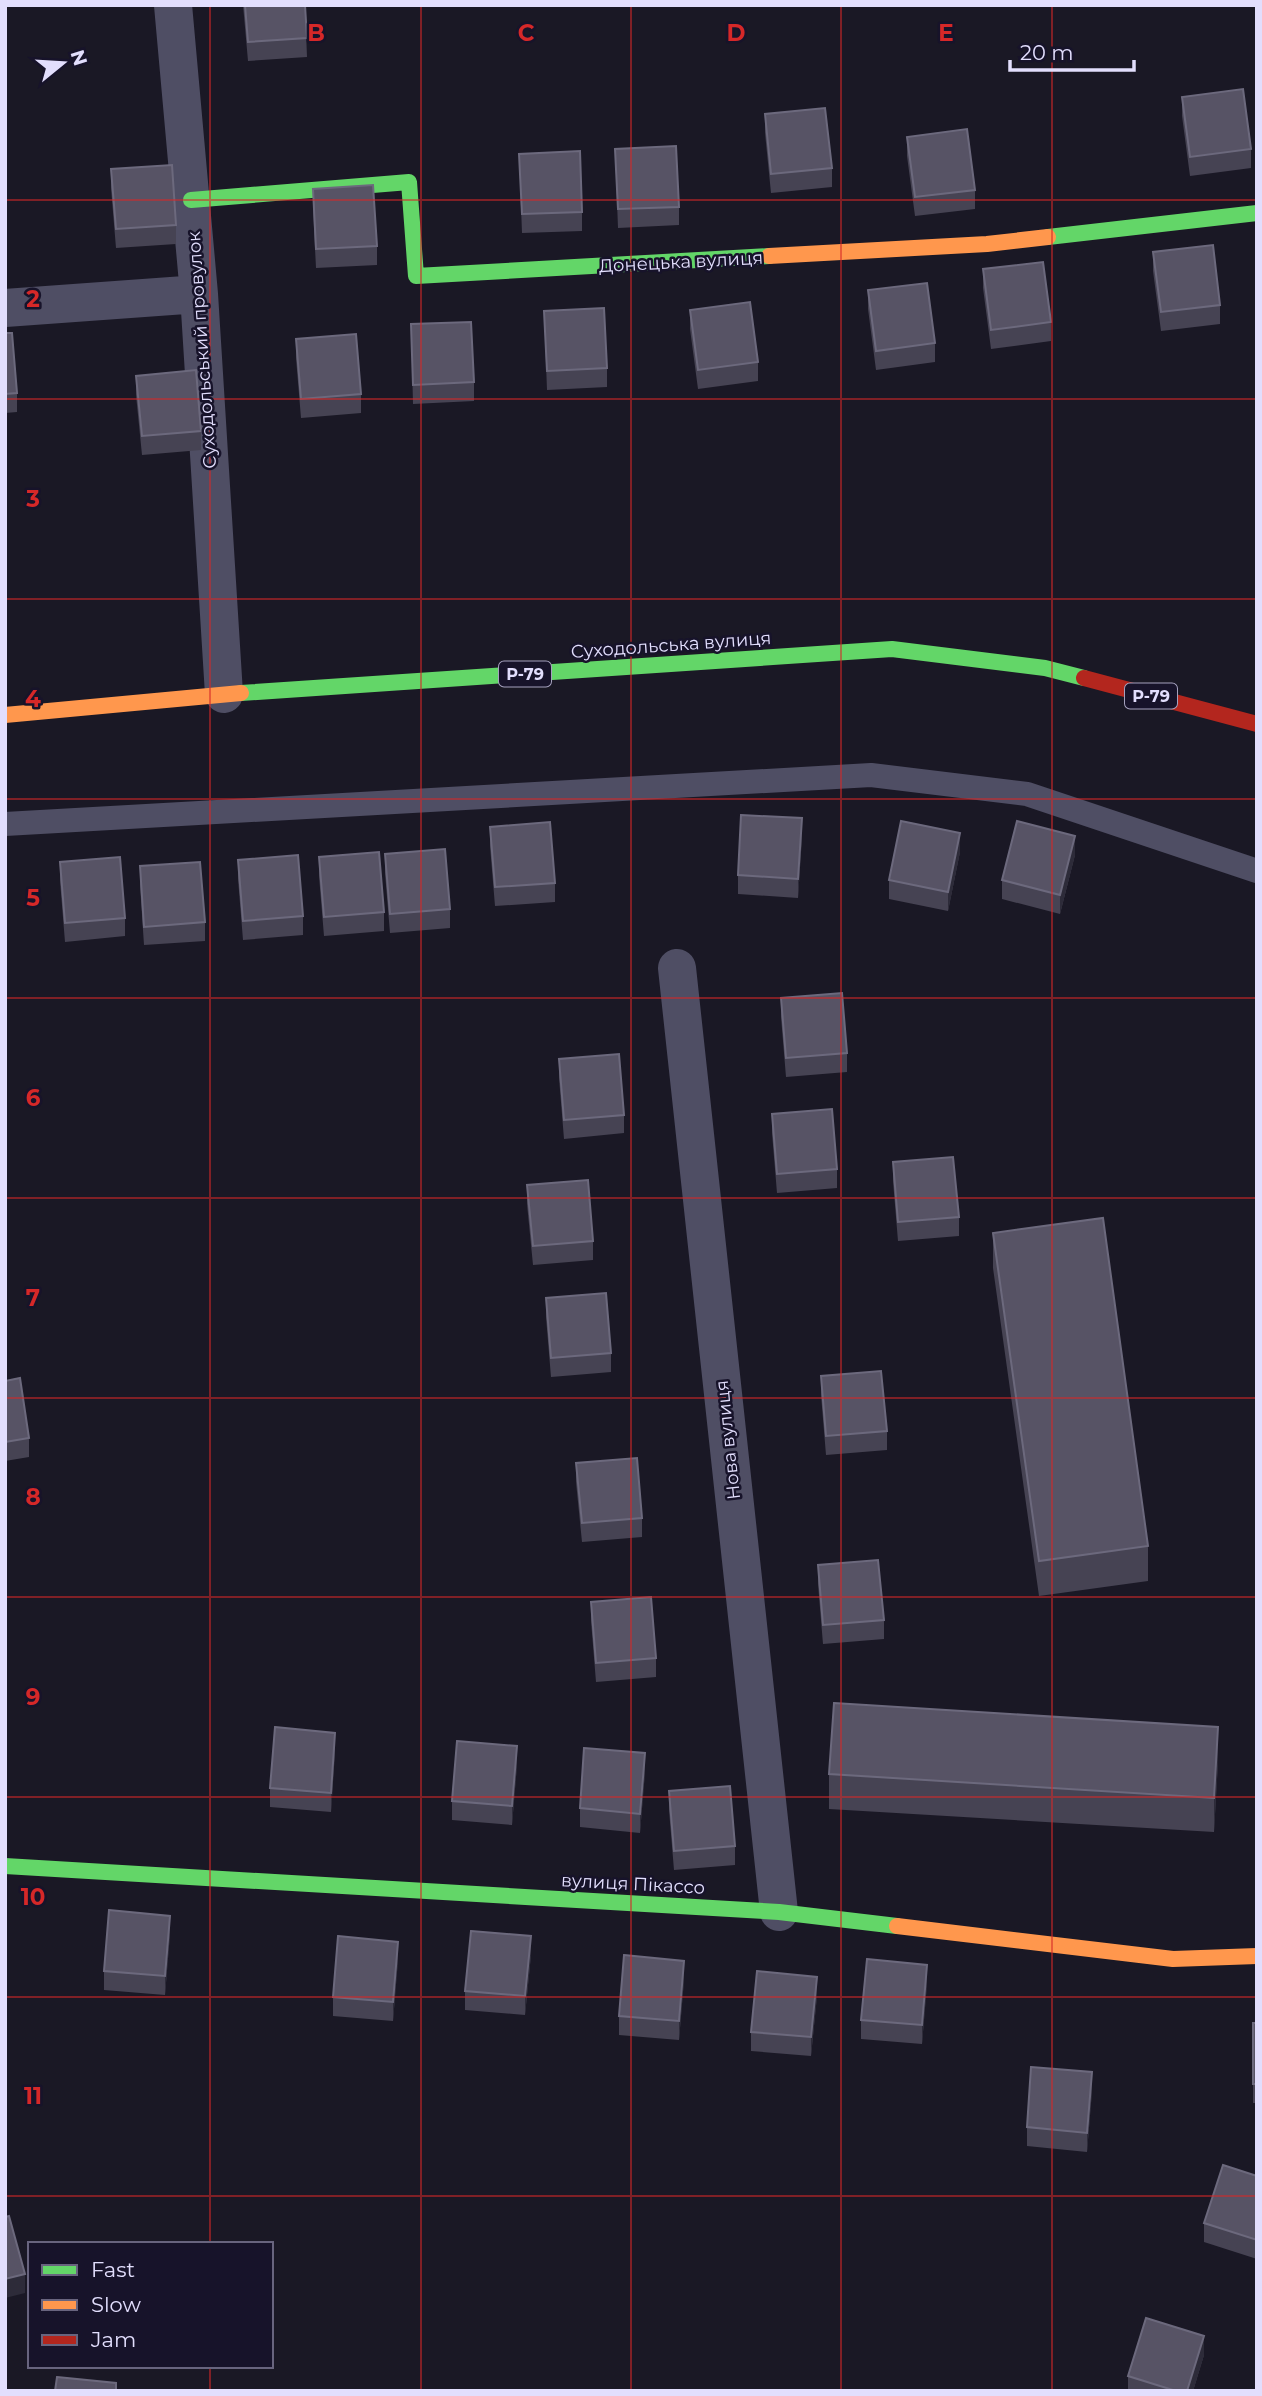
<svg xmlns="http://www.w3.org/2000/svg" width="1262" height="2396" font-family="Montserrat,sans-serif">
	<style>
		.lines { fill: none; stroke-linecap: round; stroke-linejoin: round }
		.lane { stroke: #4f4e64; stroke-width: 24 }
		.street { stroke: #4f4e64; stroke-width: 38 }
		.fast { stroke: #63d668; stroke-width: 16 }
		.slow { stroke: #ff974d; stroke-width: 16 }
		.jam { stroke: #b3261e; stroke-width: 16 }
		.wall { fill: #464353 }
		.shaded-wall { fill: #2d2b39 }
		.building { fill: #575365; stroke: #6c697d; stroke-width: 2 }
		.grid { fill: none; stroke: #d62828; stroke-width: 2; stroke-opacity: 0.55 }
		.labels { text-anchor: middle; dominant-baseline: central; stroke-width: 5; stroke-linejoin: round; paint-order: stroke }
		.shield { fill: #17132a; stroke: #a5a1be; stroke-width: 2 }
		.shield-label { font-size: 16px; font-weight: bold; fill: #e2defd }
		.street-label { font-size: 18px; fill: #e2defd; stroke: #17132a }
		.grid-label { font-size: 23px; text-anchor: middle; font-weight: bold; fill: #d62828; stroke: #17132a; stroke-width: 5; stroke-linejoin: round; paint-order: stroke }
	</style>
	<rect width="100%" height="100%" fill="#1a1825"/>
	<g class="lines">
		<path class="lane" d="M5,824L871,775L1027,794L1257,871"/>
		<path class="street" d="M173,5L199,294L224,694
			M5,308L199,294
			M677,968L779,1912"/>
		<path class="fast" d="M191,200L409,182L416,276L769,256
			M1048,237L1257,213
			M241,693L892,649L1045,668L1084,678
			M5,1866L779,1912L897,1926"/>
		<path class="slow" d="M769,256L987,244L1048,237
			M5,715L241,693
			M897,1926L1173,1959L1257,1956"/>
		<path class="jam" d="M1084,678L1257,724"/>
	</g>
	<path class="wall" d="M243,5H305L307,57L248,61Z
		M1182,97L1251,149V168L1190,176L1182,116Z
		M765,114L832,168V187L771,193L765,133Z
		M907,137L975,190V209L915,216L907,156Z
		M615,149L679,207V225L618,228Z
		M519,154L582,212V231L522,233Z
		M111,169L176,225V244L116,248L111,188Z
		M313,189L377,246V265L316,268L313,208Z
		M1153,252L1220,305V324L1161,331L1153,271Z
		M983,269L1051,322V341L991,349L983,288Z
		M868,290L935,343V362L876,370L868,309Z
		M690,310L758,362V381L698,389L690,329Z
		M544,311L607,368V387L547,390Z
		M411,324L474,382V401L413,404Z
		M5,333L17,393V412L5,413Z
		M296,339L361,394V413L301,418L296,358Z
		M136,376L201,431V450L142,455L136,395Z
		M490,827L555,883V902L495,906L490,846Z
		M802,837L798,898L738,894V875Z
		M960,852L948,911L889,899V880Z
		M385,854L450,909V928L390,933L385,873Z
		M1075,855L1060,914L1002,899V880Z
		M319,857L384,912V931L324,936L319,876Z
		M238,860L303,916V935L243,940L238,879Z
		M60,862L125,918V936L65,942L60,881Z
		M140,866L205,922V941L144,945L140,885Z
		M781,998L847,1053V1072L786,1077L781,1017Z
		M559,1059L624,1115V1133L564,1139L559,1078Z
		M772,1114L837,1169V1188L777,1193L772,1133Z
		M893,1162L959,1217V1236L898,1241L893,1181Z
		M527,1185L593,1241V1260L533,1265L527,1204Z
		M993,1233L1148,1546V1581L1039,1596L993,1268Z
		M546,1298L611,1353V1372L551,1377L546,1317Z
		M821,1376L887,1431V1450L826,1455L821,1395Z
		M5,1381L29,1438V1457L5,1461Z
		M576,1463L642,1518V1537L582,1542L576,1482Z
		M818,1565L884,1620V1639L823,1644L818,1584Z
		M591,1602L656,1658V1677L596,1682L591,1621Z
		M335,1752L331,1812L270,1807V1788Z
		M1218,1762L1214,1832L829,1809V1774Z
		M517,1765L512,1825L452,1820V1801Z
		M645,1772L640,1833L580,1827V1808Z
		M669,1791L735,1846V1865L674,1870L669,1810Z
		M170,1934L165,1995L104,1990V1971Z
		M531,1955L525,2015L465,2010V1991Z
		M398,1960L393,2021L333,2016V1997Z
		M684,1980L679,2040L619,2035V2016Z
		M927,1984L922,2044L861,2039V2020Z
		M817,1996L811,2056L751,2051V2032Z
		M1253,2023H1257V2103H1253Z
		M1092,2091L1087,2152L1027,2146V2127Z
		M1257,2176V2259L1204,2242V2223Z
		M1204,2355L1193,2391H1128V2376Z"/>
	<path class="shaded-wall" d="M802,818V837L798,898V879Z
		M960,833V852L948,911V892Z
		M1075,836V855L1060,914V895Z
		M1218,1727V1762L1214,1832V1798Z
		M335,1733V1752L331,1812V1793Z
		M517,1746V1765L512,1825V1806Z
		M645,1753V1772L640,1833V1814Z
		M170,1916V1934L165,1995V1976Z
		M531,1936V1955L525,2015V1996Z
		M398,1942V1960L393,2021V2002Z
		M684,1961V1980L679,2040V2021Z
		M927,1965V1984L922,2044V2025Z
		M817,1977V1996L811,2056V2037Z
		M1092,2072V2091L1087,2152V2133Z
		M25,2274V2293L5,2298V2279Z
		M1204,2336V2355L1193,2391H1187Z"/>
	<path class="building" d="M245,5H305L307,38L248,42Z
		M1243,89L1251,149L1190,157L1182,97Z
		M825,108L832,168L771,174L765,114Z
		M967,129L975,190L915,197L907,137Z
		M676,146L679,207L618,209L615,149Z
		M580,151L582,212L522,214L519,154Z
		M172,165L176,225L116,229L111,169Z
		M373,185L377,246L316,249L313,189Z
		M1213,245L1220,305L1161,312L1153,252Z
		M1043,262L1051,322L991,330L983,269Z
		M927,283L935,343L876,351L868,290Z
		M750,302L758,362L698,370L690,310Z
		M604,308L607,368L547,371L544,311Z
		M471,322L474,382L413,385L411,324Z
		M5,333H12L17,393L5,394Z
		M356,334L361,394L301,399L296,339Z
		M196,370L201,431L142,436L136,376Z
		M741,815L802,818L798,879L738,875Z
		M901,821L960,833L948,892L889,880Z
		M1017,821L1075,836L1060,895L1002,880Z
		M550,822L555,883L495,887L490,827Z
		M445,849L450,909L390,914L385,854Z
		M379,852L384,912L324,917L319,857Z
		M298,855L303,916L243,921L238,860Z
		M120,857L125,918L65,923L60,862Z
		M200,862L205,922L144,927L140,866Z
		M842,993L847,1053L786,1058L781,998Z
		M619,1054L624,1115L564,1120L559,1059Z
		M832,1109L837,1169L777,1174L772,1114Z
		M953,1157L959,1217L898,1222L893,1162Z
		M588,1180L593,1241L533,1246L527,1185Z
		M1103,1218L1148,1546L1039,1561L993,1233Z
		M606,1293L611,1353L551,1358L546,1298Z
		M881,1371L887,1431L826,1436L821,1376Z
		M20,1378L29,1438L5,1442V1381Z
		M637,1458L642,1518L582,1523L576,1463Z
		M878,1560L884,1620L823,1625L818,1565Z
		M651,1597L656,1658L596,1663L591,1602Z
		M834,1703L1218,1727L1214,1798L829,1774Z
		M275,1727L335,1733L331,1793L270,1788Z
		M457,1741L517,1746L512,1806L452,1801Z
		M584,1748L645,1753L640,1814L580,1808Z
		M730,1786L735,1846L674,1851L669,1791Z
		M109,1910L170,1916L165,1976L104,1971Z
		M471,1931L531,1936L525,1996L465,1991Z
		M338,1936L398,1942L393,2002L333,1997Z
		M624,1955L684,1961L679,2021L619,2016Z
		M867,1959L927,1965L922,2025L861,2020Z
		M757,1971L817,1977L811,2037L751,2032Z
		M1253,2023H1257V2084H1253Z
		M1031,2067L1092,2072L1087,2133L1027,2127Z
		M1223,2165L1257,2176V2240L1204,2223Z
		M9,2216L25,2274L5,2279V2217Z
		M1146,2318L1204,2336L1187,2391H1176L1128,2376Z
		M57,2377L116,2383V2391H55Z"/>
	<path class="grid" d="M210,5V2244M421,5V2391M631,5V2391M841,5V2391M1052,5V2391M5,200H1257M5,399H1257M5,599H1257M5,799H1257M5,998H1257M5,1198H1257M5,1398H1257M5,1597H1257M5,1797H1257M5,1997H1257M5,2196H1257M210,2366V2391"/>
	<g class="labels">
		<g class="shield">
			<rect x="499" y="661.5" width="52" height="25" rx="5"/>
			<rect x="1125" y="683.5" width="52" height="25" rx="5"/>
		</g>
		<g class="shield-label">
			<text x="525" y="674">Р-79</text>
			<text x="1151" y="696">Р-79</text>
		</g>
		<g class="street-label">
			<text transform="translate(681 262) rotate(-3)">Донецька вулиця</text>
			<text transform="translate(202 350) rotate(-94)">Суходольський провулок</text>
			<text transform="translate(671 645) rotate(-4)">Суходольська вулиця</text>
			<text transform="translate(728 1440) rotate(-96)">Нова вулиця</text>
			<text transform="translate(633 1884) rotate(3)">вулиця Пікассо</text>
		</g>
	</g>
	<g class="grid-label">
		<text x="316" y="41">B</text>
		<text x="526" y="41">C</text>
		<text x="736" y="41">D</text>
		<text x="946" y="41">E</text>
		<text x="33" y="307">2</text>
		<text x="33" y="507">3</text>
		<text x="33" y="707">4</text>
		<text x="33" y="906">5</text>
		<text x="33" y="1106">6</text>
		<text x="33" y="1306">7</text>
		<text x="33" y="1505">8</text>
		<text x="33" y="1705">9</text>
		<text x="33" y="1905">10</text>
		<text x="33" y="2104">11</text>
	</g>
	<rect width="1262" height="2396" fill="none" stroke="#e2defd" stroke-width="14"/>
	<rect x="28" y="2242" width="245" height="126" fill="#17132a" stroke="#68647e" stroke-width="2"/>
	<rect x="42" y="2265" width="35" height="10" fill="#63d668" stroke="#68647e" stroke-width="2"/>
	<text x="91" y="2277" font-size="21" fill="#e2defd">Fast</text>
	<rect x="42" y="2300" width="35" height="10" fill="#ff974d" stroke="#68647e" stroke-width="2"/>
	<text x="91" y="2312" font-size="21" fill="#e2defd">Slow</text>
	<rect x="42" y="2335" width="35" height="10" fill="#b3261e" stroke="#68647e" stroke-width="2"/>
	<text x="91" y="2347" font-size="21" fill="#e2defd">Jam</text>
	<g transform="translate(63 63) rotate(72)" stroke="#17132a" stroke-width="5" paint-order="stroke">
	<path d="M0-5L12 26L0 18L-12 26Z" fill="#e2defd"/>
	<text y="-10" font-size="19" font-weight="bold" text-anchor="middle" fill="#e2defd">N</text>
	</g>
	<path d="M1010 60v10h124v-10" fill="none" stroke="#e2defd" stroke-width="3.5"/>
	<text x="1020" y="60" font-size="21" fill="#e2defd" stroke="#17132a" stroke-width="5" paint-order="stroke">20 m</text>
</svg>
